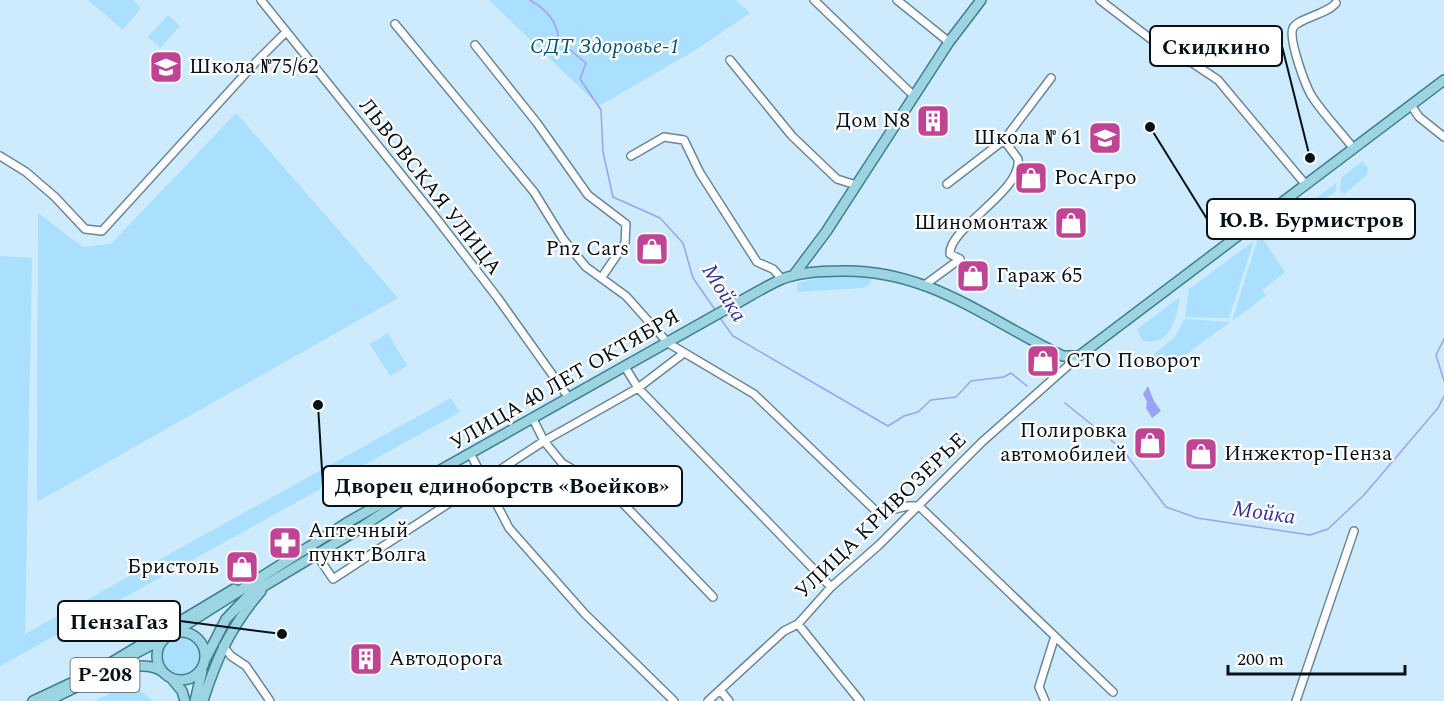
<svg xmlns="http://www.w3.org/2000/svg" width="1444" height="701" font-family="Spectral,serif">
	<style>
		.green { fill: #abdffe }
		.water { fill: #9aa2f4 }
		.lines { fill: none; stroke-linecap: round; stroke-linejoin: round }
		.stream { stroke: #9aa2f4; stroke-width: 1.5 }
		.minor-casing { stroke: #6b8697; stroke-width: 10 }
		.major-casing { stroke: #3d7f8e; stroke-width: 12 }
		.minor { stroke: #fff; stroke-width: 7 }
		.major { stroke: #9cd5e1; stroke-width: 9 }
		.labels { text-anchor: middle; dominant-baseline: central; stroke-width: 4.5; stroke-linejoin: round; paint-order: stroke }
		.shield { fill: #fff; stroke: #51595d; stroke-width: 1.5 }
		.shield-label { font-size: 20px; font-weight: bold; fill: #071218 }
		.park-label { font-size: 21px; font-style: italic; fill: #035578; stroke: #fff }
		.poi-label { font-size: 21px; fill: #071218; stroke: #fff; text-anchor: start }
		.street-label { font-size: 21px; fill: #071218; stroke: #fff }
		.water-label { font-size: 22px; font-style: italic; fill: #3a3794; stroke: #fff }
		.leader { fill: none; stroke: #071218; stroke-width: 2 }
		.callout-dot { fill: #071218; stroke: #fff; stroke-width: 2 }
		.callout { fill: #fff; stroke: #071218; stroke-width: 2 }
		.callout-label { font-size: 22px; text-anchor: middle; font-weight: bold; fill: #071218 }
	</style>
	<rect width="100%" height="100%" fill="#cdebfd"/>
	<path class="green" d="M88,0H133L141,8L123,30Z
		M489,0H736L750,13L694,51L599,106Z
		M168,15L180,26L160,48L148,37Z
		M236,113L398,298L37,502L38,213L83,247L111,244Z
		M1363,161L1368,168L1367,175L1344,194L1340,190L1341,178Z
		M1337,182L1336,191L1318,204H1309Z
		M1261,236L1285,272L1262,290L1266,296L1232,321L1258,238Z
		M1254,241L1229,318L1185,317L1189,289Z
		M0,256L32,258L25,634L451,398L460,412L0,666Z
		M836,274L868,276L871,279L870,284L861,288L797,292L798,283Z
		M1180,297C1177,317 1170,349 1142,340L1137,329Z
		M1184,319L1230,322L1165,370L1154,354L1176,336Z
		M388,333L407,366L390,376L370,344Z
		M160 656a21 21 0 1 1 42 0a21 21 0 1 1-42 0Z
		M131,683L153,701H94Z"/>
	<path class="water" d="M1148,386L1154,401L1161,411L1152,418L1146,408L1147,402L1143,394Z"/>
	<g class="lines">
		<path class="stream" d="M530,0C547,10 557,21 559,41L586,63L580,79L601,110L603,152L613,197L660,218L683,243L693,278L716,311
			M720,318L733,336L888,426L904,416L918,412L931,400L956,397L971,381L1004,377L1011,373L1027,386
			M1444,339L1436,355L1444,381
			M1065,403L1122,449L1166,507L1197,518L1310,535L1328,529L1364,495L1438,408L1444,396"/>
		<g class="minor-casing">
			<path id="minor" d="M261,0L436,218L497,297L569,398
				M814,0L913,95
				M897,0L949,42
				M1100,0L1169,53L1191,62L1218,80L1306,185
				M1336,3C1326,15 1298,18 1293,28C1288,39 1306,88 1313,98C1325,116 1341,132 1354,149
				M395,24L534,192L563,239L586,267L626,296L668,343L754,394L878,513L908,506H919L1113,692
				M475,45L537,123L588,195L626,224L625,243L602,277
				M730,60L792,136L837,179L856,185
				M1411,105L1419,117L1444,137
				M0,156L26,172L55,197L85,229L102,231L256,62L286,32
				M631,156L664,137L684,140L700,173L757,262L773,269L782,279
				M947,184L1004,140L1051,78
				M926,284L960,259L950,254C948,228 1023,191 1018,159L1004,140
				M625,367L638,388L831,587
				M533,419L544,441L562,463L613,493L713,597
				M471,455L509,528L585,614L674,701
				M314,551L333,579L544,441L638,388L684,353
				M798,624L860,701
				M223,646L231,656L246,666L270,701
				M720,690L729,701
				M708,701L784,631L798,624L831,587L879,545L982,442L1079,356
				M1045,701L1039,687L1055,636
				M1296,701L1354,531"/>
		</g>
		<g class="major-casing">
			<path id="major" d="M793,276L826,232L949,42L981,0
				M157 656a24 24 0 1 1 48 0a24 24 0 1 1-48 0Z
				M173,633L348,522L730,307C747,298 764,287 782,279C800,272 821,271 841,271C929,269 987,320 1063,356H1079L1444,80
				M206,658L226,619L249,595L354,532L438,477
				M117,663L163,639
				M97,671L234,589
				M172,679L182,691L185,701
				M33,701L101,669
				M48,701C75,688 136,652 163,672
				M195,701L202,671
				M203,701C217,657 231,626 261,591"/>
		</g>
		<use href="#minor" class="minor"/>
		<use href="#major" class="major"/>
	</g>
	<defs>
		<g id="school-square" transform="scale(1.725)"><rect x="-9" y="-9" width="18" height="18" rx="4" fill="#c04494" stroke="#fff"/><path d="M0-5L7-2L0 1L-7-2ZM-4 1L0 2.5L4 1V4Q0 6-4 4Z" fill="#fff"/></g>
		<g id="building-square" transform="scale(1.725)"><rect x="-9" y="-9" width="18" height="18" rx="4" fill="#c04494" stroke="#fff"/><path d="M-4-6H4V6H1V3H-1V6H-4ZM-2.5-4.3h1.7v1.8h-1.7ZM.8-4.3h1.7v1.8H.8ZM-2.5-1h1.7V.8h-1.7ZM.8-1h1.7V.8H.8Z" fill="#fff"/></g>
		<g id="shop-square" transform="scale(1.725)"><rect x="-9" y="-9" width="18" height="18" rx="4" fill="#c04494" stroke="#fff"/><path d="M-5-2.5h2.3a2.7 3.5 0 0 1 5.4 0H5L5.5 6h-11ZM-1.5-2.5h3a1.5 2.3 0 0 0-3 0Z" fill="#fff"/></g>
		<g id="pharmacy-square" transform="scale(1.725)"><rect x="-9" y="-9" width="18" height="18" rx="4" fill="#c04494" stroke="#fff"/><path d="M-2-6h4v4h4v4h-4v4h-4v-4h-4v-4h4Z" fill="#fff"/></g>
	</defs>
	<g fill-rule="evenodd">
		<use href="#school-square" x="166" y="67"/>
		<use href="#building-square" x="933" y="121"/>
		<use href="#school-square" x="1105" y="138"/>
		<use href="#shop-square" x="1031" y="178"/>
		<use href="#shop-square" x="1071" y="223"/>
		<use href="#shop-square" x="652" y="249"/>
		<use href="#shop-square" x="973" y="276"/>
		<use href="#shop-square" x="1043" y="361"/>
		<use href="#shop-square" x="1150" y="443"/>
		<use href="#shop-square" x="1201" y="454"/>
		<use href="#pharmacy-square" x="285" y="543"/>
		<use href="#shop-square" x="242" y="567"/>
		<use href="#building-square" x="366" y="659"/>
	</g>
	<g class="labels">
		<rect class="shield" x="70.5" y="658" width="69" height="34" rx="4.5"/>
		<g class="shield-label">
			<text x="105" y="675">Р-208</text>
		</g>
		<g class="park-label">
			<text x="605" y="47">СДТ Здоровье-1</text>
		</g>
		<g class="poi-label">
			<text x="189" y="67">Школа №75/62</text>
			<text x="910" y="121" text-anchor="end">Дом N8</text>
			<text x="1082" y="138" text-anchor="end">Школа № 61</text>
			<text x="1054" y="178">РосАгро</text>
			<text x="1048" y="223" text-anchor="end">Шиномонтаж</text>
			<text x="629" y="249" text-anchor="end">Pnz Cars</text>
			<text x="996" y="276">Гараж 65</text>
			<text x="1066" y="361">СТО Поворот</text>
			<text x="1127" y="431" text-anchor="end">Полировка<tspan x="1127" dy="24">автомобилей</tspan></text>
			<text x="1224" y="454">Инжектор-Пенза</text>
			<text x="308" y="531">Аптечный<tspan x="308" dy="24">пункт Волга</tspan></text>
			<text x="219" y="567" text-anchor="end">Бристоль</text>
			<text x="389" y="659">Автодорога</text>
		</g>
		<g class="street-label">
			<text transform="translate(430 187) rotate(52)">ЛЬВОВСКАЯ УЛИЦА</text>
			<text transform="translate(565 380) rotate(-30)">УЛИЦА 40 ЛЕТ ОКТЯБРЯ</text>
			<text transform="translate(881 516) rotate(-44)">УЛИЦА КРИВОЗЕРЬЕ</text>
		</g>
		<g class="water-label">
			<text transform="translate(724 293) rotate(58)">Мойка</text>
			<text transform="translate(1264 513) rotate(8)">Мойка</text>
		</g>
	</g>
	<path class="leader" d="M1310 158L1282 46M1150 127L1207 219M318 405L323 486M282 634L180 621"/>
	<g class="callout-dot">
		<circle cx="1310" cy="158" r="6"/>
		<circle cx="1150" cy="127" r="6"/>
		<circle cx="318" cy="405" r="6"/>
		<circle cx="282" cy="634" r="6"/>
	</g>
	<g class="callout">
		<rect x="1150" y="26" width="132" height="40" rx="6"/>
		<rect x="1207" y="199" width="208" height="40" rx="6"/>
		<rect x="323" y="466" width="359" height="40" rx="6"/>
		<rect x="58" y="601" width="122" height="40" rx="6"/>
	</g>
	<g class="callout-label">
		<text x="1216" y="54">Скидкино</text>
		<text x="1311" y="227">Ю.В. Бурмистров</text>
		<text x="502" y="493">Дворец единоборств «Воейков»</text>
		<text x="119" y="629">ПензаГаз</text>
	</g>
	<path d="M1228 665v9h177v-9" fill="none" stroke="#071218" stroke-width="3"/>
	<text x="1237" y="665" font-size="18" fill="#071218" stroke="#ffffff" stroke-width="4.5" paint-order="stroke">200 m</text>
</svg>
